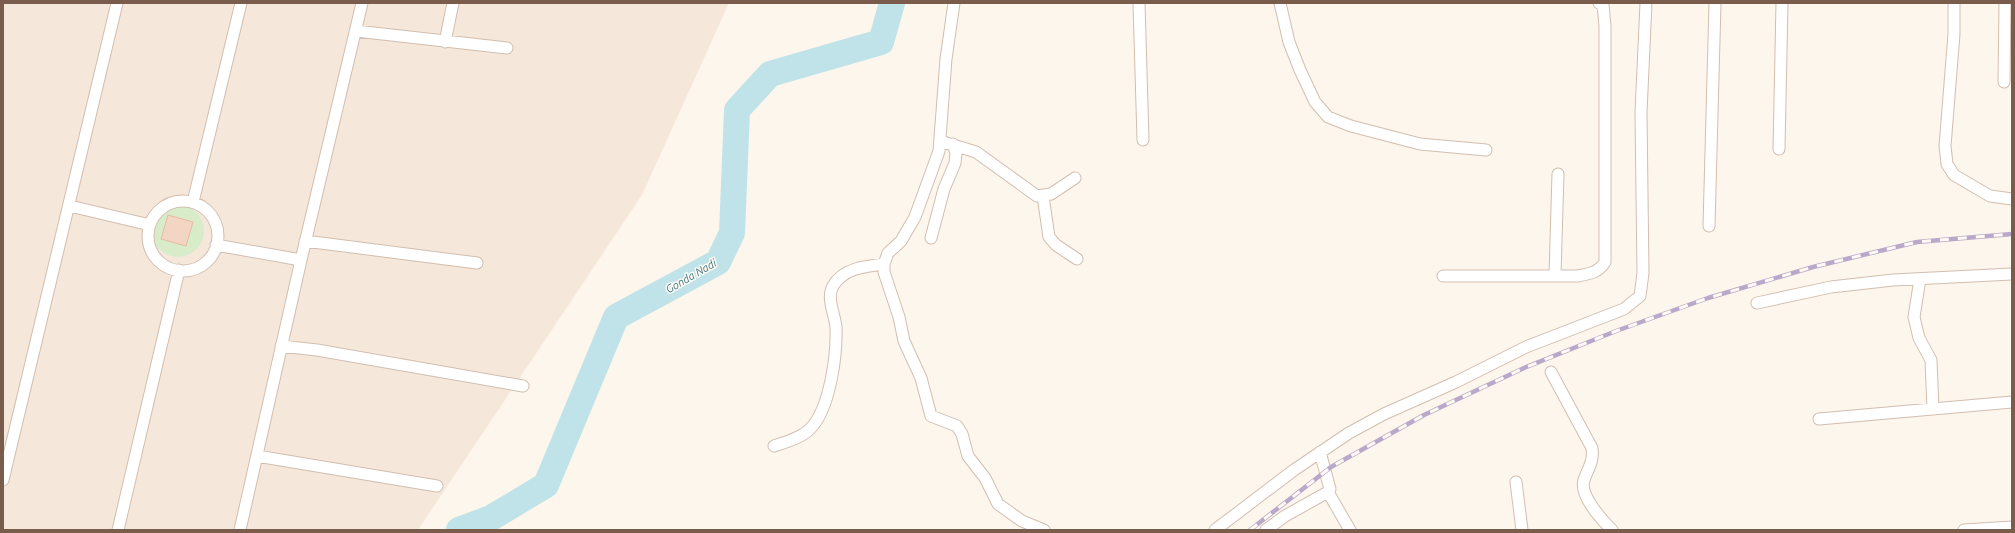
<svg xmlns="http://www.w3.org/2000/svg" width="2015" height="533" font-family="Ubuntu,sans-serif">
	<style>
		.residential { fill: #f5e8da }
		.green { fill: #d8ecc9 }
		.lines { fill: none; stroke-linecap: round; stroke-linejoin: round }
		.river { stroke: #bfe3e8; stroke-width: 26 }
		.building { fill: #f3d5c3; stroke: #e6bba3 }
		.minor-casing { stroke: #d1beb0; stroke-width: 13 }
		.minor { stroke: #fff; stroke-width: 11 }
		.rail-casing { stroke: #b9a8c9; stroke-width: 4.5 }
		.rail { stroke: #fffaf3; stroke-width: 3; stroke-dasharray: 9; stroke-linecap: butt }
		.labels { text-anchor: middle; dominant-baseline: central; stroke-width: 3; stroke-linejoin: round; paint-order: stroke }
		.water-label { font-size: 11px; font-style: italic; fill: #437c86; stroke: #fffaf3 }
	</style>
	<rect width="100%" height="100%" fill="#fdf6ec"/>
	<path class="residential" d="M3,3H729L642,195L418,530H3Z"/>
	<path class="green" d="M152 231a26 26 0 1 1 52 0a26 26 0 1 1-52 0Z"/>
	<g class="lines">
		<path class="river" d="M459,530L491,518L546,485L616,317L718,262L732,233L737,110L770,74L881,42L892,3"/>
	</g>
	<path class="building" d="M168,215L193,222L186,246L161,239Z"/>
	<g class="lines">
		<g class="minor-casing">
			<path id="minor" d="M954,3L946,59L939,151L915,217L901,241L888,253L884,264V272L899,317L904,341L921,378L931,416L957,426L962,434L968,456L985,478L998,504L1022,521L1044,530
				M1139,3L1143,140
				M1280,3L1289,42L1300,70L1315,102L1328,117L1351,126L1420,144L1486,150
				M1954,3V34L1945,146L1947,164L1954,175L1990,196L2012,199
				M356,31L507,48
				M445,42L453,3
				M2004,82L2005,3
				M940,141L976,152L1037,196L1051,194L1075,178
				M1779,149L1782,3
				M1043,196L1049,237L1056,245L1077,259
				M148 236a35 35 0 1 1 70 0a35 35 0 1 1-70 0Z
				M193,202L241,3
				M70,206L150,225
				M1709,226L1715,3
				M931,238L944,189L955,163L956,153L953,144
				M305,241L477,263
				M216,245L301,260
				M1555,275L1558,174
				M1443,276H1577C1589,274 1598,273 1605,262V26L1603,5L1599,3
				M1920,279L1914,317L1919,338L1931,360L1933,409
				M1757,303L1831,287L1893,280L2012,274
				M281,346L317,350L523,386
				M1551,372L1592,448C1594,462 1588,468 1584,480C1579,495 1602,520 1612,530
				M1819,419L2012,402
				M774,446C786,442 801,438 810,429C830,409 837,355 836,327C835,315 826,298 833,286C843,268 866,266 884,264
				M257,456L437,486
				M3,480L117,3
				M1516,482L1522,530
				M1328,492L1350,530
				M118,530L179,270
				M240,530L301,260L362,3
				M1215,530L1294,470L1349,433L1384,414L1456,382L1526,347L1624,309L1640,296L1643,273L1641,112L1646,3
				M1266,530L1285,516L1328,492L1330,489L1320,452
				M1964,530L2012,527"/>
		</g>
		<use href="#minor" class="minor"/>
		<g class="rail-casing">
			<path id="rail" d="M1250,530L1331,467L1424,415L1524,368L1616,331L1708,298L1813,267L1917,242L2012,234"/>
		</g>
		<use href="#rail" class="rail"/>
	</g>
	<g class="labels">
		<g class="water-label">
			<text transform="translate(691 276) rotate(-30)">Gonda Nadi</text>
		</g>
	</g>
	<rect width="2015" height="533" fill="none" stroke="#7a5c4d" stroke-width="8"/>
</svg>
